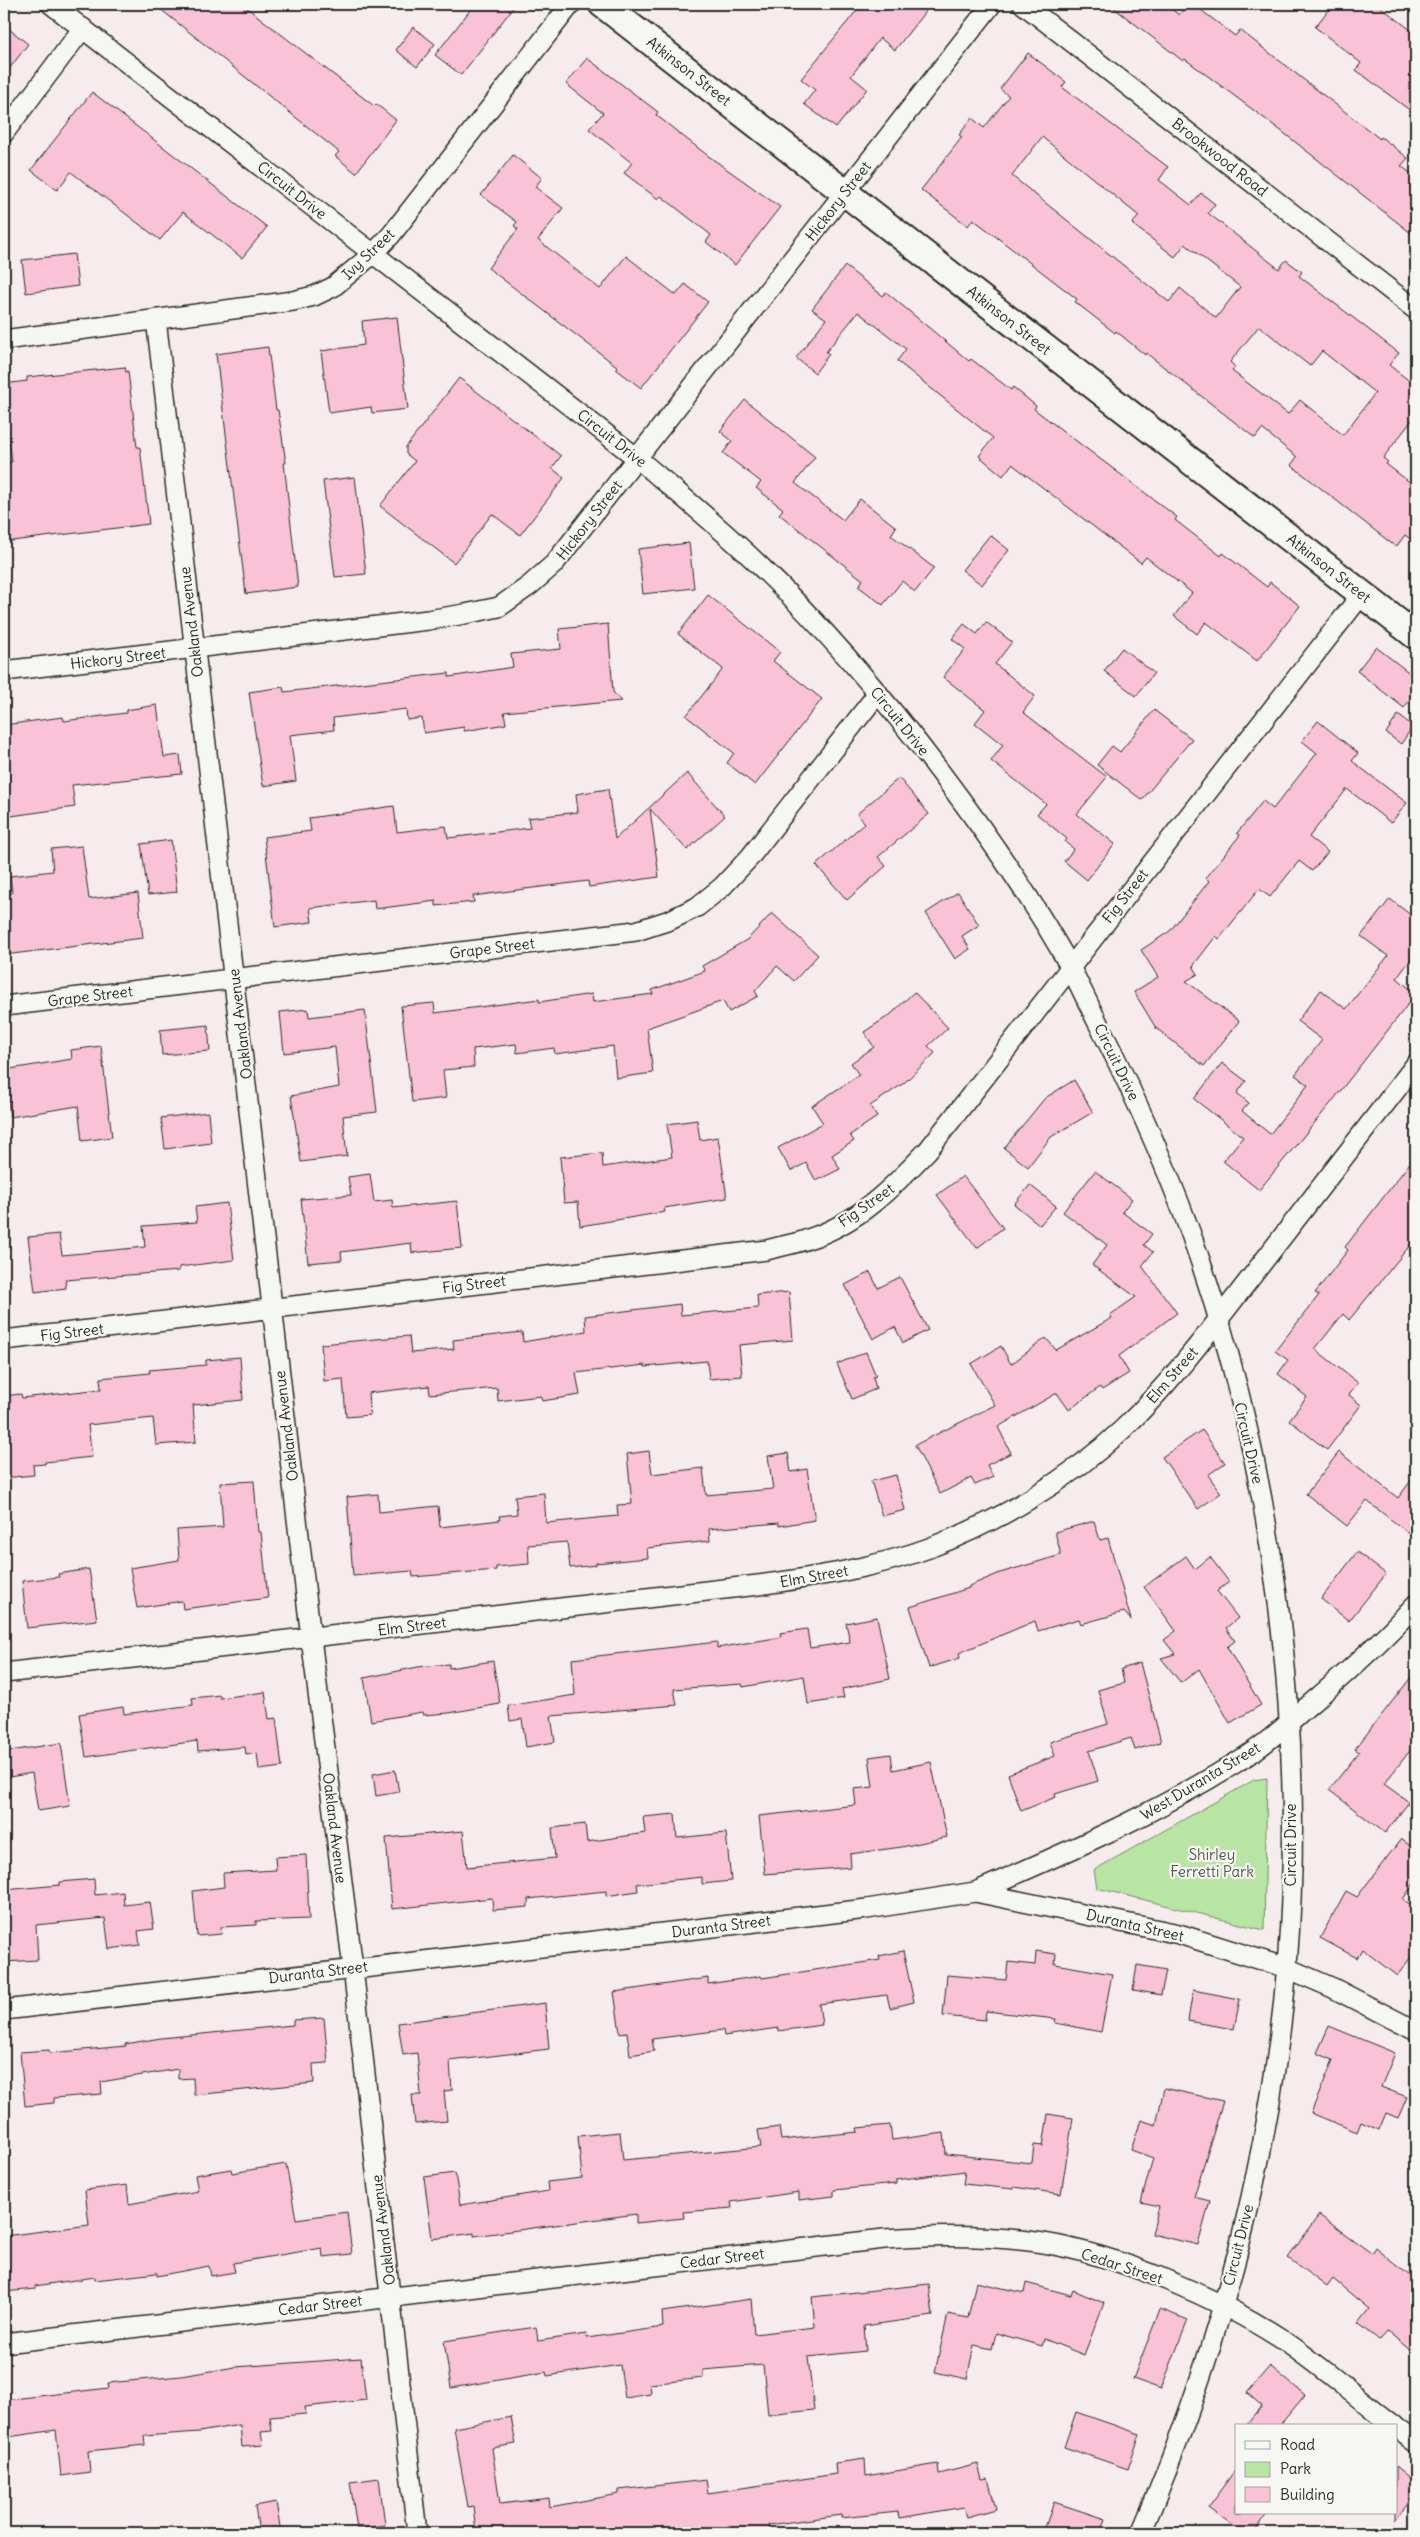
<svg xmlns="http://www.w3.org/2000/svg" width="1420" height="2537" font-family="Delius,sans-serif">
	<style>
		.green { fill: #b8e5a3; stroke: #728867 }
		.building { fill: #fac2d7; stroke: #2b2b2b; fill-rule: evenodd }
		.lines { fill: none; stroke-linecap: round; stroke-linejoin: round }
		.street-casing { stroke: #2b2b2b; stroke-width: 22 }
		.secondary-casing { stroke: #2b2b2b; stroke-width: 30 }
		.street { stroke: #f6f6f2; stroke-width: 19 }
		.secondary { stroke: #f6f6f2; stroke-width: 26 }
		.labels { text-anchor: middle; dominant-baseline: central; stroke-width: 4.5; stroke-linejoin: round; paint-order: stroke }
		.street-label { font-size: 15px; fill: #2b2b2b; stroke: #f6f6f2 }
		.park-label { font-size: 15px; fill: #4e5a49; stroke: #f6f6f2 }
	</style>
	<rect width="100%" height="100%" fill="#f7eced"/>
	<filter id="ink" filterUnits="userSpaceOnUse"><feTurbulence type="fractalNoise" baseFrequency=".02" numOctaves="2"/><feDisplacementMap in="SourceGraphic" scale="10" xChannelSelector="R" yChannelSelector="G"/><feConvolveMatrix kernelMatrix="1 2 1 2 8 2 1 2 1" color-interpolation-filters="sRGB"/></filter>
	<g filter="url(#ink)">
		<path class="green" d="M1267,1778L1264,1930L1097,1888L1094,1870L1254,1780Z"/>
		<path class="building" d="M154,4H242L374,106L376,104L396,120L356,173L335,156L339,152Z
			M475,4H516L461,75L435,55Z
			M862,4H931L895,50L880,38L851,76L867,89L836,128L804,104L815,90L801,79Z
			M1109,4H1165L1179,15L1188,4H1193L1235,36L1240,30L1380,139L1381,137L1408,158L1401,166L1416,177V237L1280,130L1185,59L1183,61Z
			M1333,4H1377L1416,34V115L1356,70L1361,63L1315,27Z
			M4,25L28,44L4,76Z
			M413,27L435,44L417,67L396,50Z
			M1028,53L1066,82L1062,87L1168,167L1159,180L1191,205L1201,193L1215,204L1208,213L1279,269L1286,260L1302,272L1299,276L1399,353L1389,365L1416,386V391L1408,401L1416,408V415L1383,458L1388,462L1386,464L1416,487V543L1405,535L1396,547L1291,465L1297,457L1262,429L1255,438L1146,353L1145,355L1116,331L1115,333L1075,302L1077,299L973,219L968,226L921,190L962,137L959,135L972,118L984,128L1009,96L1000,89ZM1042,137L1139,216L1132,224L1175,257L1185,244L1240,287L1216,318L1180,288L1169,302L1012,176ZM1259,326L1310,366L1322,351L1375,393L1343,435L1300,400L1288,414L1232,371L1235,367L1230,362Z
			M587,58L658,112L656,115L707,155L780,207L735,265L706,242L711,235L661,196L658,199L624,173L632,163L589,129L603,113L566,84Z
			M92,92L267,227L242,258L183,212L160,240L71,172L57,190L31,170Z
			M513,155L542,178L535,187L563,208L538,240L600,289L626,256L676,295L685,284L708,302L641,388L616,369L618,367L488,268L518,229L514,226L517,222L481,195Z
			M74,254L78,286L26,293L22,260Z
			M845,266L883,296L886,292L969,361L971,359L1011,390L1013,387L1036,406L1034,409L1177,517L1175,520L1221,556L1223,553L1267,587L1270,582L1300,606L1257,661L1206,622L1197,634L1174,616L1192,593L1146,557L1141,563L1012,464L1003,476L979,456L993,438L897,361L906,349L858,312L826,352L829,354L815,373L796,358L826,319L812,309Z
			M397,317L408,409L372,413L371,407L329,413L321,351L364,345L362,321Z
			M268,347L276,410H278L286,463H284L298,587L246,594L216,354Z
			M125,367L126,372L128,371L137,447H140L149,524L4,542V463L12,462L4,403V384L27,381V377Z
			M459,378L561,456L552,468L564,478L520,535L492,514L454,563L380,506L415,461L406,454V447Z
			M745,400L815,457L795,483L843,520L860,499L896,527L891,535L934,568L915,592L902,581L883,605L858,586L863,580L779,514L783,509L756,488L761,482L723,453L732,441L720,431Z
			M355,477L366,574L335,577L323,481Z
			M990,535L1009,550L982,585L962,570Z
			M689,543L694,588L643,594L638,549Z
			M708,595L780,652L773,661L822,699L755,785L727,763L734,753L686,716L723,669L678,634Z
			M986,622L1012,642L995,664L1035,696L1023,712L1107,777L1077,814L1115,844L1087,880L1064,861L1074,849L1065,842L1067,839L1037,814L1046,804L991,761L1003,745L975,723L985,710L943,677L965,649L952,639L964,624L977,634Z
			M608,624L613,692L621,701L504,712L506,724L464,731V727L424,733L422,718L407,720L406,709L333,718L334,730L290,735L296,781L263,786L249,692L283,687L284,692L449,673V677L513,667L511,654L561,649L559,629Z
			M1376,647L1416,678V692L1404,708L1357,671Z
			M1122,648L1154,673L1136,696L1104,671Z
			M157,705L164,757L180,755L182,774L72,785L75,807L4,817V725L63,717L64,721L126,713V710Z
			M1154,710L1192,739L1142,800L1097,765L1112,746L1120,752Z
			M1398,715L1413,726L1401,744L1386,733Z
			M1318,721L1358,753L1352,761L1407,803L1391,823L1347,789L1309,837L1328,852L1312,871L1299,861L1270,897L1259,889L1219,939L1216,936L1193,966L1198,974L1186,981L1239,1021L1204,1066L1156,1028L1134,992L1158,977L1141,950L1170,931L1209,881L1206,878L1240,835L1237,833L1263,801L1273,809L1317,753L1302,741Z
			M687,773L725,816L687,850L650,809L659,877L589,887L588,881L525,889L473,896L474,902L436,906V901L375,909L374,900L310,908L312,922L275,927L264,837L311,831L309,818L394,806L397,832L446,826L448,838L530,828L528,818L578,812L576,794L608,789L615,839Z
			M899,778L929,814L878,857L886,866L847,900L816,865L865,823L857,814Z
			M171,840L177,892L148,895L141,844Z
			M82,846L89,899L138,893L143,938L4,955V894L12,893L10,876L53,871L51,849Z
			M958,892L979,925L962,936L970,949L955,959L926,913Z
			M1390,899L1416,919V952L1397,978L1416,994L1331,1103L1259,1190L1223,1161L1243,1137L1194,1099L1222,1063L1246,1081L1237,1093L1249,1103L1242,1111L1270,1134L1308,1085L1295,1075L1322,1040L1297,1021L1321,990L1346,1009L1388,956L1361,936Z
			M772,913L818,955L794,981L777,966L755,991L758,996L729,1012L723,1001L647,1028L653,1073L616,1078L613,1046L555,1054L554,1048L517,1053L516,1044L473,1049L474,1067L443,1070L446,1098L412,1102L401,1006L434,1003L435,1013L539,999V1002L592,994L593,1002L653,994L652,990L705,971L702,966L748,939Z
			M914,992L948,1028L928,1046L935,1053L904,1083L870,1106L877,1117L850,1135L854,1141L832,1155L840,1169L816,1181L806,1163L791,1171L778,1148L823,1123L812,1106L859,1075L851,1063L874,1047L864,1032L890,1015Z
			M308,1009L309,1017L365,1010L377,1112L343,1116L347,1156L301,1162L291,1096L339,1087L335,1047L284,1053L280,1012Z
			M208,1025L210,1051L162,1055L160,1030Z
			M101,1046L112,1137L82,1141L78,1106L10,1117L4,1070L72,1059L71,1050Z
			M1074,1080L1093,1112L1051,1137L1028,1167L1004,1148L1045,1098Z
			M208,1112L211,1143L165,1149L161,1118Z
			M697,1120L700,1140L718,1137L727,1198L664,1208L665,1212L580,1226L578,1202L564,1203L560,1157L602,1153L603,1167L672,1157L667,1124Z
			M1416,1155V1238L1349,1320L1343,1314L1315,1349L1358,1383L1349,1395L1361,1405L1327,1450L1289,1420L1307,1397L1278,1374L1288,1360L1275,1351L1319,1295L1315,1293L1348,1250L1345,1247Z
			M1095,1171L1132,1199L1122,1212L1152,1234L1144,1245L1153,1252L1142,1266L1177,1313L1119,1356L1129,1373L1102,1390L1100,1387L1069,1410L1057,1393L998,1427L1011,1453L987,1465L993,1477L975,1485L971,1478L940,1494L915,1445L995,1405L971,1364L1001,1346L1011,1364L1046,1338L1056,1350L1112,1318L1110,1315L1136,1297L1092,1265L1107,1245L1063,1212Z
			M370,1174L374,1202L392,1200L393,1208L457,1201L462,1248L412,1253L411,1243L341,1252L342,1260L308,1263L301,1199L351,1195L348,1177Z
			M963,1176L1003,1228L977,1248L937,1195Z
			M1030,1185L1056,1206L1040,1225L1014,1204Z
			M227,1203L234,1260L179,1267V1271L65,1280L66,1288L35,1292L28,1237L59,1234L62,1255L145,1247L143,1226L197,1222L195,1207Z
			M870,1272L878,1288L900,1277L928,1330L903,1343L895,1327L873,1339L845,1285Z
			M789,1292L793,1340L739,1345L742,1376L709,1379L707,1361L645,1367V1365L576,1373L580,1395L542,1401L541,1396L498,1401L497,1388L430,1394L429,1386L368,1393L370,1415L346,1417L343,1379L324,1381L321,1344L409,1336L411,1353L454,1349L453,1340L522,1332L523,1342L586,1331L585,1316L680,1304L681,1315L758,1308L757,1295Z
			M866,1352L876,1376L873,1377L876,1389L852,1399L837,1364Z
			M240,1357L243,1400L193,1405L196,1442L156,1445L153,1418L88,1425L92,1457L45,1462V1464L33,1465L34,1475L4,1478V1396L21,1394L22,1398L101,1389L100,1378L150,1373L149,1370L206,1365V1360Z
			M1202,1430L1225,1463L1208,1475L1221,1493L1198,1509L1162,1457Z
			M649,1451L652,1474L703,1468L706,1495L773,1489L768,1456L788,1453L791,1472L807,1469L815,1520L779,1526V1523L709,1529L710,1541L647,1548L648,1558L596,1563V1565L570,1568L567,1542L528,1545L529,1564L496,1567V1570L413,1577L412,1571L353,1576L347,1497L378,1494L379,1512L438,1506L440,1527L500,1520L499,1516L517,1514L515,1496L544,1493L546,1523L618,1516L617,1505L632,1504L627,1454Z
			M1339,1452L1398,1498L1416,1474V1539L1367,1501L1347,1526L1306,1494Z
			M896,1475L905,1510L882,1516L871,1481Z
			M254,1481L258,1532H261L268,1598L183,1609L182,1601L137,1608L130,1568L179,1560L177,1530L223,1527L220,1483Z
			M1094,1521L1100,1540L1108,1538L1131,1620L1124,1612L1081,1624L1079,1619L1038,1631L1035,1621L959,1653L960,1658L929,1668L910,1607L969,1588V1586L1000,1573L1061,1555L1055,1532Z
			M1357,1552L1386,1574L1349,1621L1321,1599Z
			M1186,1556L1195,1569L1210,1557L1229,1582L1217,1591L1238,1618L1226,1628L1235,1641L1227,1647L1261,1705L1230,1723L1199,1669L1181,1683L1161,1658L1175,1654L1164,1640L1176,1631L1144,1587Z
			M89,1569L97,1620L27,1628L22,1581L59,1577L58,1574Z
			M877,1617L890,1679L842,1689L844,1698L808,1704L804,1676L743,1687L742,1684L674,1689L677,1705L551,1716L555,1742L526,1747L522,1719L510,1721L508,1706L575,1695L572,1659L717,1642V1648L781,1637L780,1633L807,1629L810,1648L850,1642L846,1623Z
			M493,1661L500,1704L449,1713L423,1715L422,1712L371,1721L364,1678L418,1667L449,1664V1668Z
			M1140,1663L1161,1742L1135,1750L1131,1738L1089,1751L1098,1781L1055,1794L1056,1797L1021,1811L1008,1774L1055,1756L1050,1742L1108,1724L1098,1690L1124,1683L1121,1669Z
			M1416,1671V1743L1384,1784L1409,1802L1385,1833L1329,1790L1359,1752L1355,1749Z
			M265,1692L269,1719L276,1718L282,1767L259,1770L257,1753L246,1755L245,1747L198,1751L197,1741L86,1757L79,1714L123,1707L124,1714L193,1705L192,1698L220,1695V1698Z
			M61,1743L70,1806L38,1811L32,1773L4,1778V1752Z
			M891,1754L893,1770L931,1762L947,1837L902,1847L850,1854L851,1867L765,1874L759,1816L856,1805L854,1789L873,1787L869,1757Z
			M395,1770L399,1792L376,1796L373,1774Z
			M675,1814L677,1838L726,1833L731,1881L702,1884V1877L637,1884L638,1891L606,1896V1891L528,1899V1907L493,1910L492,1898L392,1909L386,1838L463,1831L467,1867L555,1858L552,1828L585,1824L587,1842L645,1833L643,1817Z
			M1401,1839L1416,1850V1881L1403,1899L1416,1909V1950L1397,1976L1362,1949L1357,1958L1320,1938L1346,1891L1357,1897Z
			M306,1855L309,1919L256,1921V1925L221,1927L222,1934L197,1936L193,1891L224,1887L223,1873L276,1870L275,1857Z
			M94,1879L95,1895L123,1892L124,1905L150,1902L154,1929L138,1931L140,1945L109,1949L105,1918L36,1925L38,1960L4,1962V1890L60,1885V1882Z
			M903,1951L914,2002L890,2008L887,1995L819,2004L822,2025L778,2031V2028L724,2036L723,2030L652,2039L654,2051L630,2055L627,2032L620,2033L614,1992L708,1978V1984L761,1976L762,1978L880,1960L879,1956Z
			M1036,1951L1056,1954L1055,1964L1112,1974L1101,2032L1055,2023L1056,2019L986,2011L985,2020L943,2016L947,1975L1006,1980L1008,1962L1035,1965Z
			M1137,1965L1166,1970L1161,1995L1133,1990Z
			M1193,1990L1240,1999L1234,2029L1188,2021Z
			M545,2003L549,2049L450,2061L452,2090L444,2091L447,2121L415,2124L412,2095H421L417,2053L403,2055L398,2023Z
			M324,2018L328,2063L313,2064L314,2083L194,2095L193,2078L178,2079V2069L101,2082L102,2094L54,2098V2103L25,2106L20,2052L49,2050L50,2053L126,2046L125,2044L161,2038L293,2025V2020Z
			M1329,2026L1395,2053L1381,2087L1407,2097L1398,2118L1386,2113L1379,2130L1361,2122L1357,2132L1311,2113L1333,2060L1317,2053Z
			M1164,2088L1223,2101L1194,2197L1210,2201L1198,2245L1152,2234L1159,2206L1141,2202L1153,2158L1131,2150L1141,2120L1156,2125Z
			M1048,2114L1073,2118L1061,2194L1014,2187V2189L963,2184L965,2171L896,2180V2184L834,2190V2196L799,2200V2192L731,2202L732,2208L683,2212L684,2218L636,2223V2214L474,2236V2233L432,2239L424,2177L455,2173L460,2205L548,2191L547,2182L582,2178L578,2136L620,2132L623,2160L761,2147L758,2130L779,2127L781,2140L858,2132L857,2128L890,2125L892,2140L944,2133L946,2154L1032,2163L1034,2145L1043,2146Z
			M286,2164L296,2219L347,2212L352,2254L323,2257L322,2248L233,2263L235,2272L211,2276L209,2266L157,2276V2273L95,2280V2277L35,2286L36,2289L4,2292V2236L89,2225L85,2190L127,2185L129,2204L198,2191L195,2175L231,2169L232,2173Z
			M1319,2215L1371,2253L1375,2247L1416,2281V2355L1387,2331L1379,2340L1358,2323L1369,2309L1333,2279L1327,2287L1288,2258Z
			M976,2282L1024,2293L1026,2283L1071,2295L1073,2290L1104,2303L1084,2355L1044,2339L1042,2346L996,2333L992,2349L974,2345L967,2379L935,2372L948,2314L968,2318Z
			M929,2284L933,2316L864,2326L866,2351L808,2357L814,2410L768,2415L763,2365L703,2370V2378L650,2384L651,2394L625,2398L620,2365L547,2376L546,2372L451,2388L444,2341L536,2327L538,2341L586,2334L587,2338L663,2327L662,2312L751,2299L754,2334L815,2327L812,2297Z
			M1160,2309L1188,2320L1161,2389L1133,2379Z
			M361,2358L366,2400L305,2407L306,2414L270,2417L272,2431L261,2432L263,2445L242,2447L240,2425L199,2432L144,2436L145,2445L88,2451L90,2472L61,2476L56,2430L8,2437L4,2400L109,2388L108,2383L181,2376L235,2367Z
			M1270,2366L1305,2395L1279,2426H1246L1262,2406L1247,2393Z
			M1076,2412L1140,2434L1128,2469L1064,2447Z
			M511,2417L516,2444L492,2448L500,2504L549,2498L550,2507L619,2494V2490L706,2480L708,2493L836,2474L835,2463L865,2459L866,2476L938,2464L939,2474L978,2464L982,2480L988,2479L996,2509L967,2517L964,2507L899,2518L898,2512L841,2518V2515L768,2525L770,2533H476L473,2506L468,2507L454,2428Z
			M1396,2466L1416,2482V2494L1396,2519Z
			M1236,2469V2513H1268L1254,2533H1243L1208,2507Z
			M379,2478L385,2525L357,2529L350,2482Z
			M276,2502L281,2533H259L255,2506Z
			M1054,2502L1105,2519L1100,2533H1043Z"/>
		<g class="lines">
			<g class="street-casing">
				<path id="street" d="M51,4L637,458C678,493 720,527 759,565C825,628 885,699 941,773C987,834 1032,898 1069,965C1080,985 1089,1006 1100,1027C1138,1102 1173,1180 1200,1260C1275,1483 1306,1730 1287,1966C1271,2160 1218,2354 1141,2533
					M1023,4L1416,310
					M4,133L83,28
					M156,319L311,1638L353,1968L417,2533
					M4,340L293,301L314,296L333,287L374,253L391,235L571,4
					M4,671L428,620L465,614L499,607L529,586L554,564L992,4
					M4,1006L636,931L670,920L697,907L722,887L750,857L878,693
					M4,1340L767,1250C780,1246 795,1244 808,1239C857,1224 894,1186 928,1150L1362,594
					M4,1673L758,1585C816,1577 874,1568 929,1548C998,1522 1069,1480 1123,1429C1176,1378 1220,1317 1266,1258C1316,1193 1366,1129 1416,1064
					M975,1892C1070,1851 1164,1810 1251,1753C1272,1739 1291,1721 1309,1705C1347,1673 1383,1640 1416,1604
					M4,2010L867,1909L975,1892L1179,1934L1287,1968L1333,1988L1416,2031
					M4,2343L884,2239C937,2235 990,2235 1043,2243C1118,2255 1216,2297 1280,2338C1319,2364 1356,2397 1394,2426
					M1396,2428L1416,2443"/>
			</g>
			<g class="secondary-casing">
				<path id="secondary" d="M602,4L1416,636"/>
			</g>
			<use href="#street" class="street"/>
			<use href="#secondary" class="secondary"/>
		</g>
	</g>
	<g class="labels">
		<g class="street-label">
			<text transform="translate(689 71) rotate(38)">Atkinson Street</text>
			<text transform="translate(1220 157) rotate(38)">Brookwood Road</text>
			<text transform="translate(292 190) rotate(38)">Circuit Drive</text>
			<text transform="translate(838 201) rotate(-52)">Hickory Street</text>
			<text transform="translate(368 254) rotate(-44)">Ivy Street</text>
			<text transform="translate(1009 320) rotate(38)">Atkinson Street</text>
			<text transform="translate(612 438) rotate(38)">Circuit Drive</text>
			<text transform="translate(589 520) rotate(-52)">Hickory Street</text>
			<text transform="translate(1329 568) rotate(38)">Atkinson Street</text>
			<text transform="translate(191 622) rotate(-97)">Oakland Avenue</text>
			<text transform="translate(118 658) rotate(-7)">Hickory Street</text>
			<text transform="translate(900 721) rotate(51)">Circuit Drive</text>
			<text transform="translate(1125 896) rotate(-52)">Fig Street</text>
			<text transform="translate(492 948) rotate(-7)">Grape Street</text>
			<text transform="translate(90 996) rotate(-7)">Grape Street</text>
			<text transform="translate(240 1024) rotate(-97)">Oakland Avenue</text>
			<text transform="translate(1117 1062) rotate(64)">Circuit Drive</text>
			<text transform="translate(866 1205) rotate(-35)">Fig Street</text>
			<text transform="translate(474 1284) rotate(-7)">Fig Street</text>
			<text transform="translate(72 1332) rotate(-7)">Fig Street</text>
			<text transform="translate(1172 1375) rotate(-49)">Elm Street</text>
			<text transform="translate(286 1426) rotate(-97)">Oakland Avenue</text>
			<text transform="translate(1249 1443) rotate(77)">Circuit Drive</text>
			<text transform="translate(814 1576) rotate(-10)">Elm Street</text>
			<text transform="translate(412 1626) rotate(-7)">Elm Street</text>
			<text transform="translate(1200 1781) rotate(-31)">West Duranta Street</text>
			<text transform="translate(335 1828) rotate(83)">Oakland Avenue</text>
			<text transform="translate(1290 1845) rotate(-90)">Circuit Drive</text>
			<text transform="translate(1135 1925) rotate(13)">Duranta Street</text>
			<text transform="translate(721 1926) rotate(-7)">Duranta Street</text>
			<text transform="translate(318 1972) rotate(-7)">Duranta Street</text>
			<text transform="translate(383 2230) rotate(-97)">Oakland Avenue</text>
			<text transform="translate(1238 2245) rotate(-76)">Circuit Drive</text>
			<text transform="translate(722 2258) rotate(-7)">Cedar Street</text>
			<text transform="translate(1122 2266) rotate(18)">Cedar Street</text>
			<text transform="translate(320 2305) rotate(-7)">Cedar Street</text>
		</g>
		<g class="park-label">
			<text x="1212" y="1854">Shirley<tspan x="1212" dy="17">Ferretti Park</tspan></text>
		</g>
	</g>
	<rect width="1420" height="2537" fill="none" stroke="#f6f6f2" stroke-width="20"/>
	<rect x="10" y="10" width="1400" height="2517" fill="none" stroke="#2b2b2b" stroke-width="2" filter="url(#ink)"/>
	<rect x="1235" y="2424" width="162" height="90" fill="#f6f6f2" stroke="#a5a5a2"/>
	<rect x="1245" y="2441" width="25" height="8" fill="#f6f6f2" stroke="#a5a5a2"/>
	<text x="1280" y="2450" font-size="15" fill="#2b2b2b">Road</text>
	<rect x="1245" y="2462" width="25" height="15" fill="#b8e5a3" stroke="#a5a5a2"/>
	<text x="1280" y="2474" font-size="15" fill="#2b2b2b">Park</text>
	<rect x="1245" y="2487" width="25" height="15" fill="#fac2d7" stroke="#a5a5a2"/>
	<text x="1280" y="2500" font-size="15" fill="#2b2b2b">Building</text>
</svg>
